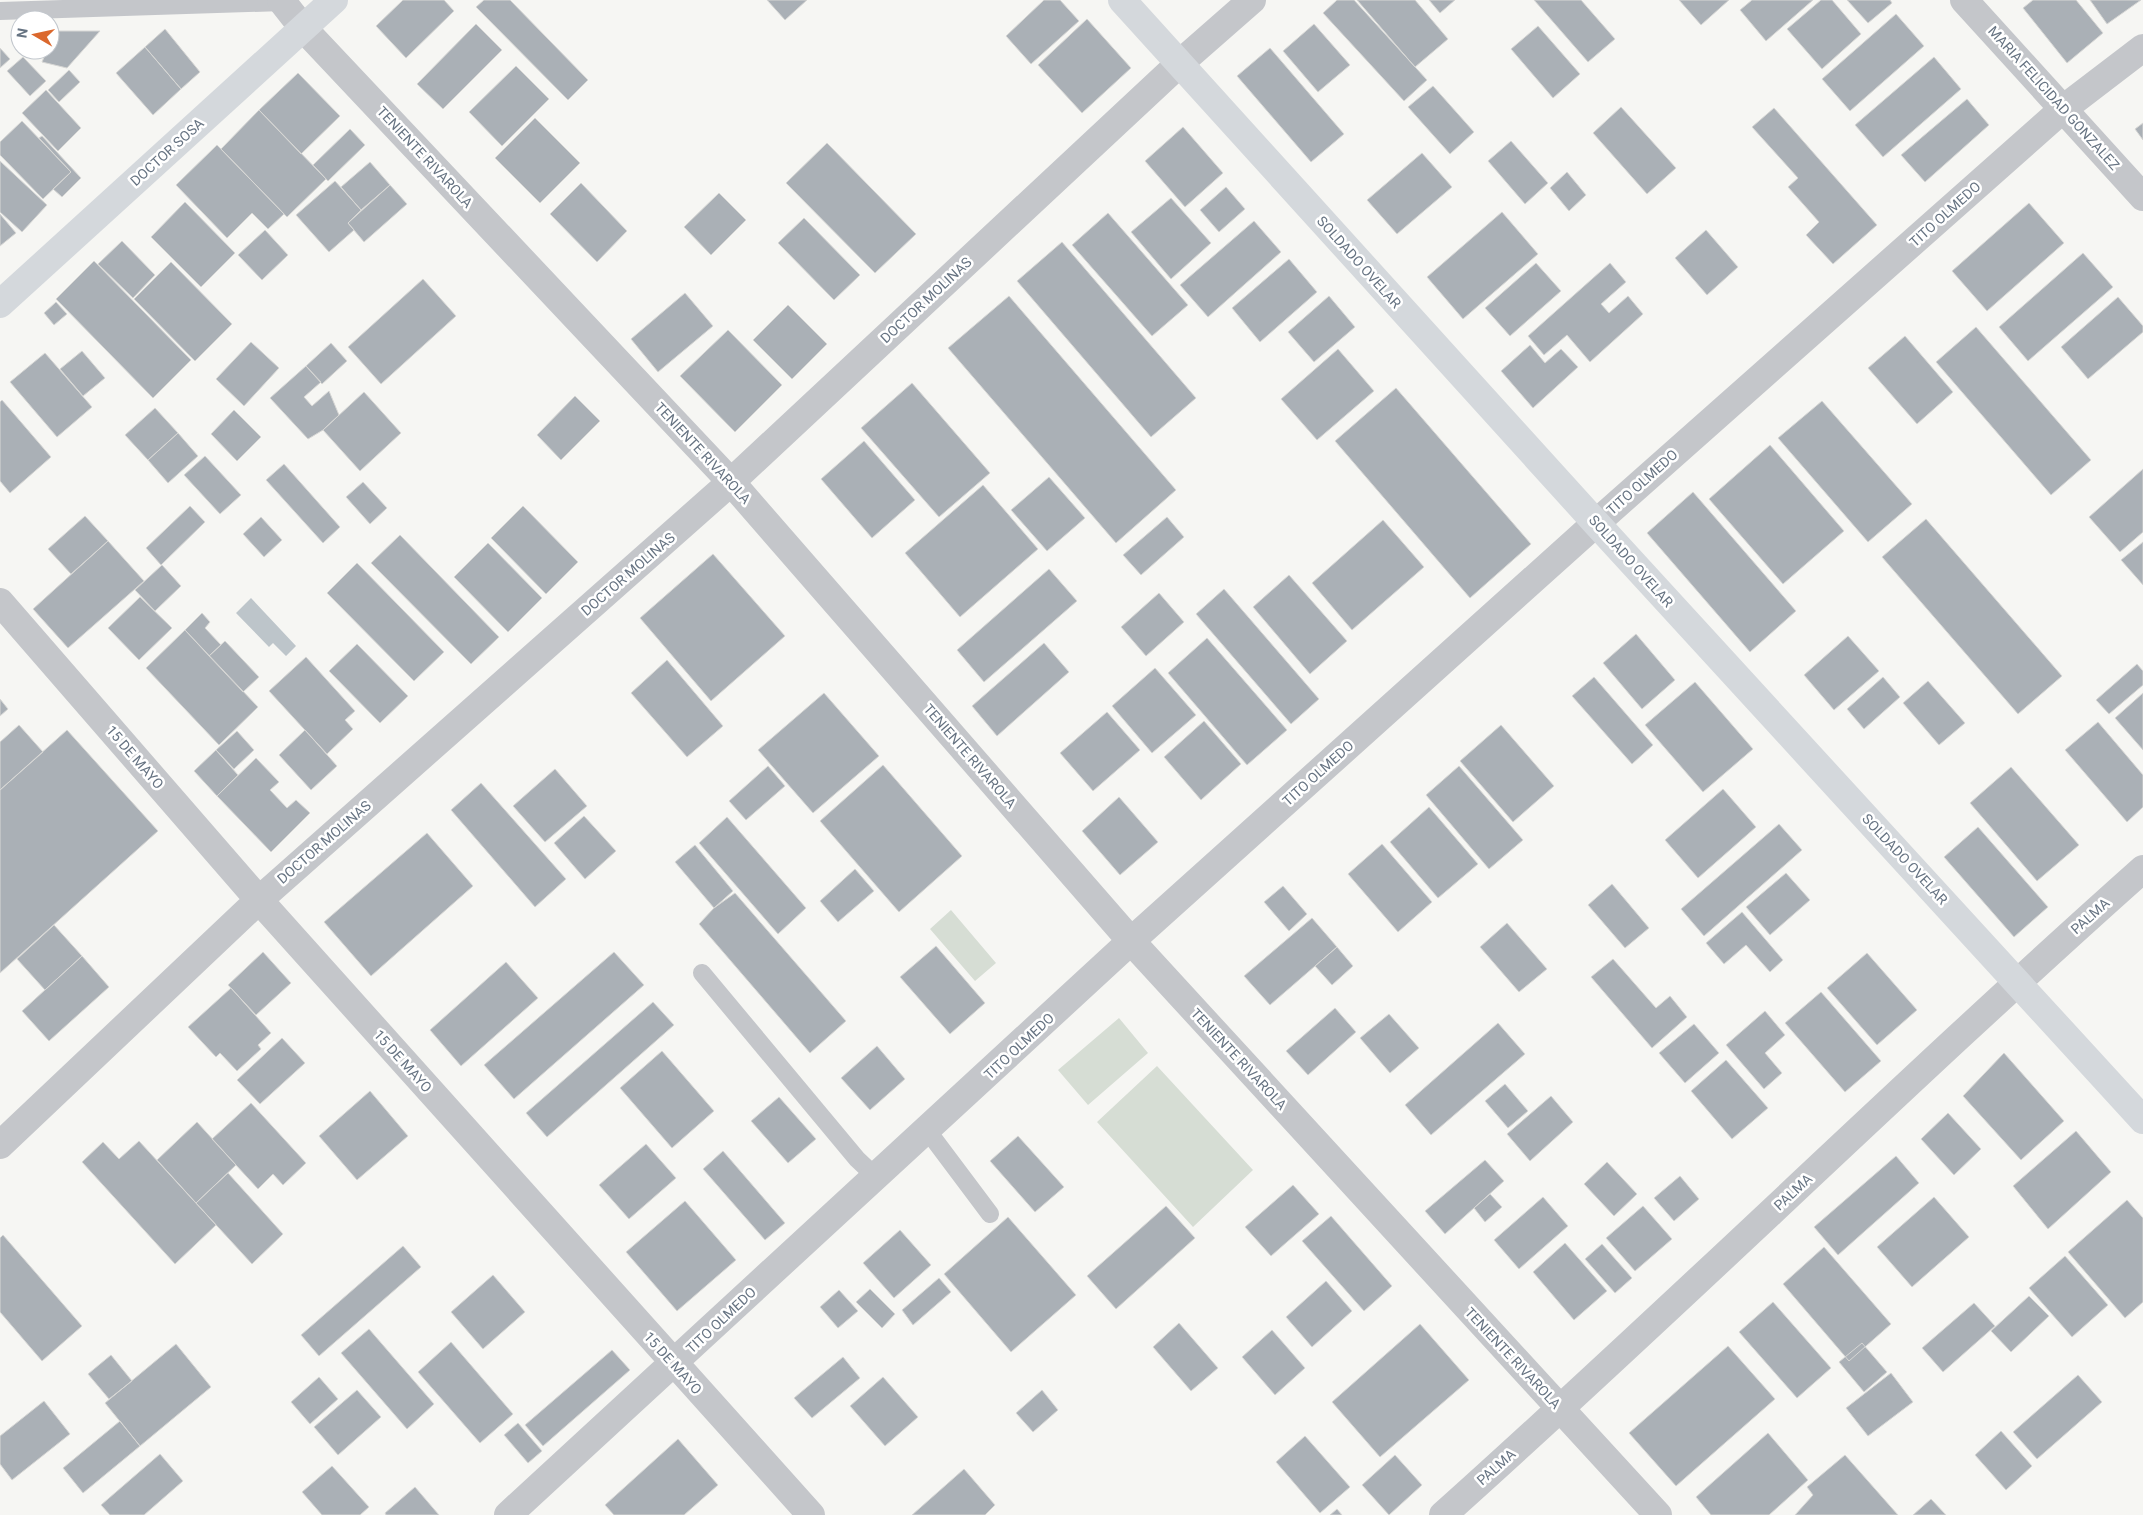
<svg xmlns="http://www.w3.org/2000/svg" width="2143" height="1515" font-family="Roboto,sans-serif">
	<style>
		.green { fill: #d6ddd4 }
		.water { fill: #bdc5ca }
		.building { fill: #aab0b6; stroke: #d7d7d5 }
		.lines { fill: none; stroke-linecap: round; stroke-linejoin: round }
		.lane { stroke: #c4c6ca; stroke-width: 18 }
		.street { stroke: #c4c6ca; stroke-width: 28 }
		.secondary { stroke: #d4d8dc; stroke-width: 28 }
		.labels { text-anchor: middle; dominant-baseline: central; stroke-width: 5; stroke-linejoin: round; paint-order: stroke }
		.street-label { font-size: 14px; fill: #667382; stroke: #fff }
	</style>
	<rect width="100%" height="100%" fill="#f6f6f3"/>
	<path class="green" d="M951,910L996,963L975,981L930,929Z
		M1119,1018L1148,1053L1088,1105L1058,1070Z
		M1157,1066L1253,1170L1193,1227L1097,1122Z"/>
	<path class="water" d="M251,598L296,646L286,656L273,643L269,647L236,613Z"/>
	<path class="building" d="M403,0H444L454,11L406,58L376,26Z
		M484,0H510L588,80L568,100L476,7Z
		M767,0H807L785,20Z
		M1044,0H1060L1079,21L1031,64L1006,36Z
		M1337,0H1354L1427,80L1404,101L1323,13Z
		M1357,0H1415L1448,39L1415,67Z
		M1429,0H1455L1440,13Z
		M1534,0H1581L1615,39L1588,62Z
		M1679,0H1729L1701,25Z
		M1752,0H1813L1766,41L1740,10Z
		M1821,0H1832L1861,34L1822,69L1787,29Z
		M1847,0H1890L1892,3L1868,23Z
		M2033,0H2076L2103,33L2067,63L2023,8Z
		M2090,0H2141L2107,24Z
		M1896,14L1924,46L1850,111L1822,79Z
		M1087,19L1131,68L1082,113L1038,65Z
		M476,24L502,50L443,109L417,84Z
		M1314,24L1350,65L1318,92L1283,51Z
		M1538,26L1580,74L1553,98L1511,49Z
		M165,29L200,72L181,89L145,47Z
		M55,31H100L67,68L42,62L47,50H50V42Z
		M145,47L181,89L153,115L116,73Z
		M0,48L10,59L0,68Z
		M1270,48L1344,134L1311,162L1237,76Z
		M23,57L46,81L30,96L7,71Z
		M1934,57L1961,89L1883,157L1855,125Z
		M516,66L549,99L502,146L469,112Z
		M69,70L80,82L59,102L48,90Z
		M298,73L340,116L301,154L259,110Z
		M1433,86L1474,132L1450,154L1408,107Z
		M46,90L81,128L58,151L22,113Z
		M1967,99L1989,125L1925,182L1901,155Z
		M1621,107L1676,168L1647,194L1593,133Z
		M1774,108L1877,225L1833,264L1806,235L1819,222L1788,187L1798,178L1752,127Z
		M259,110L326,179L287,217L221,149Z
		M535,118L580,163L540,203L495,158Z
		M22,121L71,172L43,199L0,155V142Z
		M2143,123V140L2135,129Z
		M1183,127L1223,173L1185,207L1145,161Z
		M350,129L365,145L328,181L313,165Z
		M42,136L81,178L62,197L53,189L71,172L39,138Z
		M1511,141L1548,183L1525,204L1488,161Z
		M827,143L916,234L875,273L786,183Z
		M217,145L284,214L268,229L252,213L227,238L176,185Z
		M1422,153L1452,187L1397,234L1367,200Z
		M0,161L47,205L22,232L0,212Z
		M370,162L390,185L361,210L341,187Z
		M1567,172L1586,195L1569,211L1550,188Z
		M335,181L361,210L348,223L354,230L329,252L296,215Z
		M581,183L627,231L597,262L550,214Z
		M390,185L407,204L364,242L348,223Z
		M1226,187L1245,209L1219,232L1200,210Z
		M719,193L746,220L711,255L684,227Z
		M1171,198L1211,243L1171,279L1131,232Z
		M185,202L235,253L201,287L151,237Z
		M2029,203L2064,243L1987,311L1952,271Z
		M1502,212L1538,254L1463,319L1427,277Z
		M1108,213L1188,305L1152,336L1072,245Z
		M0,214L16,233L0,246Z
		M804,218L860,275L834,300L778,243Z
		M1254,221L1281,252L1208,317L1180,285Z
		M265,230L288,255L262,280L238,255Z
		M1706,230L1738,267L1707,295L1675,258Z
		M122,241L155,275L133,298L98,264Z
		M1062,242L1196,398L1151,437L1017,281Z
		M2083,253L2113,287L2028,361L1999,327Z
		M1289,259L1317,292L1260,342L1232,308Z
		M94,261L191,360L153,398L56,299Z
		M171,262L232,324L195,361L134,299Z
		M1536,263L1561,291L1510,336L1485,308Z
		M1610,263L1626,282L1601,304L1609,313L1628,296L1643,314L1590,362L1567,335L1544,355L1528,336Z
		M423,279L456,316L381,384L348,347Z
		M685,293L713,326L658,372L631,339Z
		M1009,296L1176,490L1116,543L948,348Z
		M1329,296L1355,327L1314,362L1288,332Z
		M2118,297L2143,326V332L2088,379L2061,347Z
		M56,302L67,314L54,325L44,313Z
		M788,305L827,344L792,379L753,340Z
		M1976,327L2091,460L2051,495L1936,362Z
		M728,330L782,385L735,432L680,376Z
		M1905,336L1953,392L1917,424L1868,368Z
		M251,342L279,368L244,406L216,379Z
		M331,343L347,361L322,384L306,366Z
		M1530,345L1545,363L1561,349L1578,367L1533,408L1501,371Z
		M1338,349L1374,391L1317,440L1281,399Z
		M82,351L105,378L83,396L60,369Z
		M45,353L92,407L57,437L10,382Z
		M306,366L321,382L304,397L312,406L329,391L339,415L323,430L308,439L270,398Z
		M912,383L990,473L939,517L861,428Z
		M1396,388L1531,544L1470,598L1335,441Z
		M364,392L401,433L360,471L323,430Z
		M575,396L600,421L561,460L537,435Z
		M2,400L51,457L10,493L0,481V402Z
		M1822,401L1912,504L1868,542L1778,438Z
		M155,408L178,433L148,460L125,435Z
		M234,410L261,437L237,461L211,434Z
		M178,433L198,456L168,483L148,460Z
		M864,441L915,500L872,538L821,479Z
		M1770,445L1844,531L1783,584L1709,499Z
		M205,456L241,495L220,514L184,475Z
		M284,464L340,527L323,543L266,480Z
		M2143,469V532L2120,552L2089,517Z
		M1049,477L1085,518L1047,551L1011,510Z
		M363,482L387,508L370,524L346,497Z
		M983,485L1038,549L960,617L905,553Z
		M1693,492L1796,611L1750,652L1647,533Z
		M190,506L205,522L161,565L146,548Z
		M523,506L578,562L546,594L491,538Z
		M85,516L108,541L71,574L48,549Z
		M261,517L282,540L264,557L243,534Z
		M1167,517L1184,537L1141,575L1123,555Z
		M1926,519L2062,676L2018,714L1882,557Z
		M1383,520L1424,567L1352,630L1312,583Z
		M400,535L499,637L471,664L371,563Z
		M108,541L144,581L68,648L33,609Z
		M2143,542V585L2121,560Z
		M488,543L542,598L508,632L454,577Z
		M713,554L785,636L711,701L640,618Z
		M357,563L444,652L414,681L327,593Z
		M162,565L181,586L155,611L135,590Z
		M1049,569L1077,601L984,682L957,650Z
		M1289,575L1347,641L1310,674L1253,607Z
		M1224,589L1319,699L1291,724L1196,614Z
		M1159,593L1184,622L1146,656L1121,627Z
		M140,597L172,628L139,660L108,628Z
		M202,613L210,622L205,628L221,645L209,656L185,630Z
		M185,630L258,707L219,745L146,668Z
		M1636,634L1675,680L1642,709L1603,663Z
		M1848,636L1879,671L1834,710L1804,675Z
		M1207,638L1287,730L1247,765L1168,673Z
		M225,641L259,677L243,692L209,656Z
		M1044,643L1069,672L997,736L972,706Z
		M357,644L408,696L380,723L329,671Z
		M306,657L355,711L345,720L353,729L327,754L269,691Z
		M667,660L723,726L687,757L631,693Z
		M2137,664L2143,671V685L2109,714L2096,700Z
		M1155,668L1196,715L1152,753L1112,706Z
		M1594,677L1653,745L1632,764L1572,696Z
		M1883,677L1900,697L1864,729L1847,709Z
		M1928,681L1965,723L1939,745L1903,703Z
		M1695,682L1753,749L1703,792L1645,725Z
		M824,693L879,756L813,813L758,750Z
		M2143,693V750L2115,718Z
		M0,699L8,709L0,716Z
		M1107,712L1140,750L1093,791L1060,753Z
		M1204,721L1241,764L1201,800L1164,757Z
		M2098,722L2143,775V807L2127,822L2065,750Z
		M19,725L43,752L0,790V742Z
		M1501,725L1554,786L1513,822L1460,761Z
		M67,730L158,831L0,973V790Z
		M305,730L337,766L311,790L279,755Z
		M237,731L254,750L234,769L216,750Z
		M216,750L238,775L217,796L194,771Z
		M256,758L279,782L270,790L287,808L296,800L310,813L271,852L217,796Z
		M883,765L962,856L899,912L820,821Z
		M768,766L785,786L746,820L729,801Z
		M1459,766L1523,840L1489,869L1426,795Z
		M2011,767L2079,845L2037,881L1970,803Z
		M555,769L587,806L545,842L513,806Z
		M481,783L566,879L535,907L451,810Z
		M1723,789L1756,827L1698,878L1665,840Z
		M1119,797L1158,842L1120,875L1082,831Z
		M1429,807L1478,864L1438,898L1390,842Z
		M584,816L616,851L585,879L554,843Z
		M727,817L806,908L778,934L699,843Z
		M1779,824L1802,850L1704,936L1681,909Z
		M1978,827L2048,907L2014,937L1944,857Z
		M427,833L473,886L371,976L324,922Z
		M1382,844L1432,902L1398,932L1348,874Z
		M695,845L733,891L714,908L675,862Z
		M855,869L874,891L838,922L820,901Z
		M1786,873L1810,900L1770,935L1746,907Z
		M1612,884L1649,928L1625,948L1588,905Z
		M1283,886L1307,914L1289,931L1264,902Z
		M735,893L846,1021L810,1053L699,924L714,908Z
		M1742,912L1783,960L1770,972L1746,945L1724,964L1706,943Z
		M1312,918L1337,947L1270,1005L1244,976Z
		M1507,923L1547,969L1519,992L1480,947Z
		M54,925L82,956L45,990L17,959Z
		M936,946L985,1003L950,1034L900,977Z
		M1337,947L1353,966L1332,985L1315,966Z
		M263,952L291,983L256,1015L228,985Z
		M614,952L644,985L514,1099L484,1065Z
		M1867,953L1917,1010L1877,1045L1827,988Z
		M82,956L109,987L49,1041L22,1011Z
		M1613,959L1656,1008L1670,996L1687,1017L1652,1048L1591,977Z
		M506,962L538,998L461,1066L430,1030Z
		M231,988L271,1033L258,1045L261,1049L237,1071L220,1053L216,1057L188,1027Z
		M1821,992L1881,1061L1845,1092L1785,1023Z
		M653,1002L674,1025L547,1137L526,1113Z
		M1335,1008L1356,1032L1308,1075L1286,1051Z
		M1765,1011L1785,1035L1765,1053L1782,1073L1764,1089L1726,1045Z
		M1389,1014L1419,1048L1390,1073L1360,1038Z
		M1498,1023L1525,1054L1431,1135L1405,1105Z
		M1694,1024L1719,1053L1685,1083L1659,1053Z
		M282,1038L305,1063L260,1104L237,1080Z
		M877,1046L905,1079L870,1110L841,1078Z
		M662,1051L714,1111L672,1148L620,1088Z
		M2004,1053L2064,1121L2021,1160L1963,1096Z
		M1726,1060L1768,1108L1732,1139L1691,1091Z
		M1505,1084L1528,1111L1508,1128L1485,1101Z
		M370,1091L408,1136L357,1180L319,1136Z
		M1551,1096L1573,1122L1530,1161L1507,1134Z
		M779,1097L816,1139L788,1163L751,1121Z
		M251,1103L306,1163L283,1185L273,1174L258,1189L212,1139Z
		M1948,1113L1981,1149L1954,1175L1921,1139Z
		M197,1122L236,1165L196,1203L157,1160Z
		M2076,1131L2111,1172L2048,1229L2013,1186Z
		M1018,1136L1064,1187L1035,1212L990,1161Z
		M139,1141L216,1225L175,1264L82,1162L103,1142L119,1159Z
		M646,1144L676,1178L629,1219L599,1185Z
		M723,1151L785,1223L765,1240L703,1169Z
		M1896,1156L1919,1183L1838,1255L1814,1227Z
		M1485,1160L1504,1181L1445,1234L1425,1211Z
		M1607,1162L1637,1194L1614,1216L1584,1184Z
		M228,1173L283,1234L252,1264L196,1203Z
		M1680,1176L1699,1199L1674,1221L1654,1198Z
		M1293,1185L1319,1214L1271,1256L1245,1227Z
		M1490,1194L1502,1207L1485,1222L1474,1208Z
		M1543,1197L1568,1226L1519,1269L1494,1240Z
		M1934,1197L1969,1237L1912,1287L1877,1247Z
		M2127,1200L2143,1218V1302L2125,1318L2068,1252Z
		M685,1201L736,1260L677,1311L626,1252Z
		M1166,1206L1195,1238L1116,1309L1087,1276Z
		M1643,1206L1672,1239L1635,1271L1606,1238Z
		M1331,1216L1392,1286L1364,1311L1302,1241Z
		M1008,1217L1076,1295L1011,1352L944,1274Z
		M900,1230L931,1265L894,1298L863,1263Z
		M3,1235L82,1326L42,1361L0,1312V1238Z
		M1565,1243L1607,1291L1574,1320L1533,1272Z
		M1602,1244L1632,1278L1615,1293L1585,1259Z
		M403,1246L421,1267L319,1356L301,1335Z
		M1824,1247L1891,1324L1849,1361L1783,1284Z
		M2065,1256L2108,1305L2072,1337L2029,1288Z
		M493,1275L525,1312L483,1349L451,1312Z
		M939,1278L951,1292L913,1325L902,1310Z
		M1326,1281L1352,1311L1312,1347L1286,1317Z
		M870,1289L895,1314L882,1328L856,1302Z
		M839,1290L858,1311L838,1328L820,1307Z
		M2029,1296L2049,1316L2011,1352L1991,1331Z
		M1773,1302L1831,1368L1797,1398L1739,1332Z
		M1974,1303L1995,1326L1943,1372L1922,1348Z
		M1179,1323L1218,1368L1191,1391L1153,1347Z
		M1420,1324L1469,1380L1380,1457L1332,1402Z
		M369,1329L434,1404L407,1429L341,1353Z
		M1272,1330L1305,1368L1275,1395L1242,1357Z
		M451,1342L513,1414L480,1443L418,1372Z
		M1862,1343L1887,1372L1864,1392L1839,1362Z
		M176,1344L211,1387L140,1446L105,1403Z
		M1728,1346L1775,1399L1676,1486L1629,1433Z
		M612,1350L630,1370L543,1446L525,1425Z
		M111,1355L132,1381L109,1399L88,1374Z
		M843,1357L860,1378L812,1418L794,1398Z
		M1891,1373L1913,1402L1868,1436L1846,1408Z
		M2078,1375L2102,1402L2037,1459L2013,1432Z
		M319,1377L338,1399L310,1424L291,1402Z
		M883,1377L918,1417L885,1446L850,1406Z
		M357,1390L381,1417L338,1455L314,1427Z
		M1042,1390L1058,1410L1033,1432L1016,1413Z
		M44,1401L70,1434L12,1480L0,1464V1436Z
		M120,1421L140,1446L83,1493L63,1468Z
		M518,1423L542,1451L528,1463L504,1435Z
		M2001,1431L2032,1466L2006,1490L1975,1455Z
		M1768,1433L1808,1480L1769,1515H1711L1696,1497Z
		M1305,1436L1350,1487L1320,1513L1276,1462Z
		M678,1439L718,1485L684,1515H614L605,1505Z
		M160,1454L183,1481L144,1515H110L101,1505Z
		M1395,1455L1422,1485L1389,1515L1362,1485Z
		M1845,1455L1898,1515H1795L1813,1495L1807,1487Z
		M332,1466L369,1507L360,1515H322L302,1492Z
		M964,1469L995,1505L985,1515H912Z
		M415,1487L439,1515H386L385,1513Z
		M1931,1499L1946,1515H1913Z
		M1337,1509L1342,1515H1330Z"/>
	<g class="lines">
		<path class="lane" d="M0,11L283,2
			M702,973L857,1159L876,1177
			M927,1130L990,1214"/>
		<path class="street" d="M281,0L303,28L731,482L1131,941L1658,1515
			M1964,0L2143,197
			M0,602L259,900L811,1515
			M0,1145L259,900L731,482L1179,64L1252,0
			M508,1515L1131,941L1596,523L2063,109L2143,48
			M1443,1515C1680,1303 1906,1080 2143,869"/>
		<path class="secondary" d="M1122,0L1596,523L2143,1120
			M0,304L334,0"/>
	</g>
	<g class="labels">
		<g class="street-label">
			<text transform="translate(2054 98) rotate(48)">MARIA FELICIDAD GONZALEZ</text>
			<text transform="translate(167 152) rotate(-42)">DOCTOR SOSA</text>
			<text transform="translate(425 157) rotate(47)">TENIENTE RIVAROLA</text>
			<text transform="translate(1945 214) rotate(-42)">TITO OLMEDO</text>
			<text transform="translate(1359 262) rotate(48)">SOLDADO OVELAR</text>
			<text transform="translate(926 300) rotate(-43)">DOCTOR MOLINAS</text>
			<text transform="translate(703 453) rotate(47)">TENIENTE RIVAROLA</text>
			<text transform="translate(1642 482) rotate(-42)">TITO OLMEDO</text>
			<text transform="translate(1631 561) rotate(48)">SOLDADO OVELAR</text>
			<text transform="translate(628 574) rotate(-41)">DOCTOR MOLINAS</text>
			<text transform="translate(970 756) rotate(49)">TENIENTE RIVAROLA</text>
			<text transform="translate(135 757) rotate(49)">15 DE MAYO</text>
			<text transform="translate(1318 773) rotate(-42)">TITO OLMEDO</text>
			<text transform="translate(324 842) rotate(-41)">DOCTOR MOLINAS</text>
			<text transform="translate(1905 859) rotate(47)">SOLDADO OVELAR</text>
			<text transform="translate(2090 916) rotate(-42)">PALMA</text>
			<text transform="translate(1019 1046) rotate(-43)">TITO OLMEDO</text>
			<text transform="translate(1239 1059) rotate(47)">TENIENTE RIVAROLA</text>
			<text transform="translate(403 1061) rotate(48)">15 DE MAYO</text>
			<text transform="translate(1793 1192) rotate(-43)">PALMA</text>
			<text transform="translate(721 1320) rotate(-43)">TITO OLMEDO</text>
			<text transform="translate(1513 1358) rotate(47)">TENIENTE RIVAROLA</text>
			<text transform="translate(673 1363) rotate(48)">15 DE MAYO</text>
			<text transform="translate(1496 1467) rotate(-42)">PALMA</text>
		</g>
	</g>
	<g transform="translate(35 35) rotate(279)"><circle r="24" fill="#ffffff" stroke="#c2c7cd"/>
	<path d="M0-4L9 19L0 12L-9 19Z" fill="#db682d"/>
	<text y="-8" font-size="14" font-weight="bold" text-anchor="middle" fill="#667382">N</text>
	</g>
</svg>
